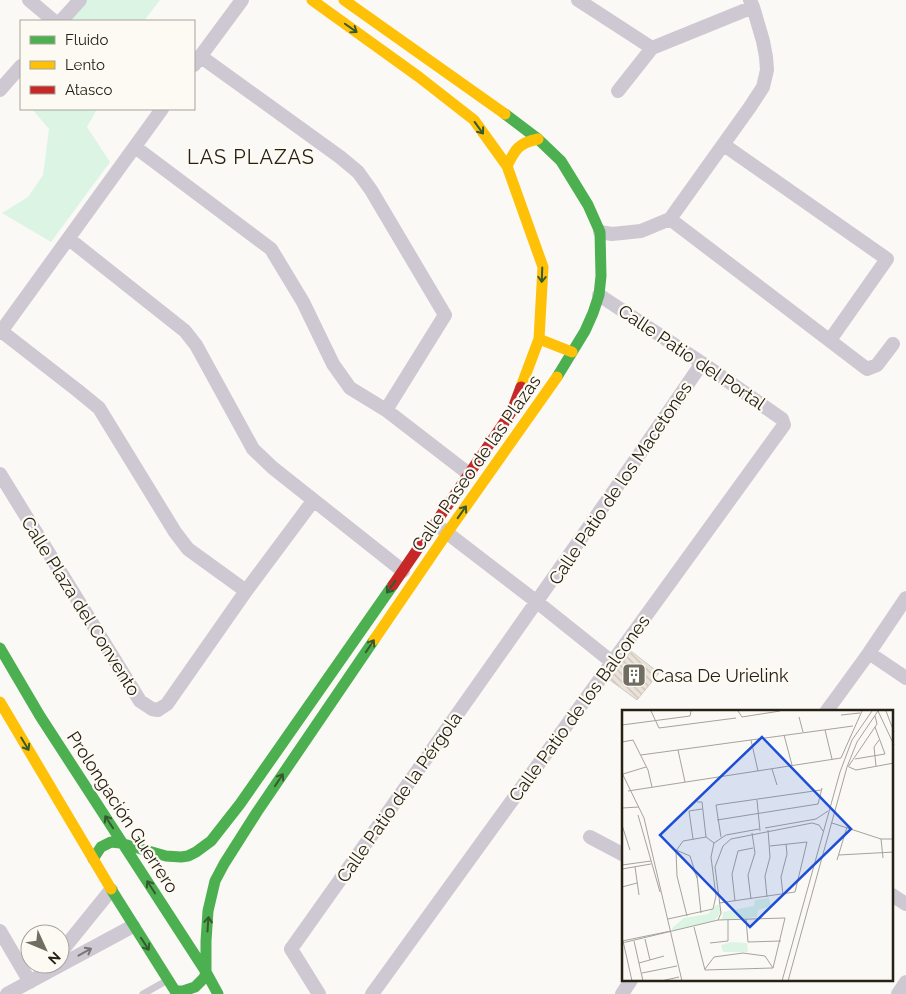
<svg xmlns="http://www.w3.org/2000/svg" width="906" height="994" font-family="Raleway,sans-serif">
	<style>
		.park { fill: #dcf4e4 }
		.building { fill: url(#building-back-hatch); stroke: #d0cac4 }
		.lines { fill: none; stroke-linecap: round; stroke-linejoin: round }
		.lane { stroke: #cec8d3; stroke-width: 7 }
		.street { stroke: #cec8d3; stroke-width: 14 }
		.fast { stroke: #4caf50; stroke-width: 11 }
		.slow { stroke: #ffc107; stroke-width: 11 }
		.jam { stroke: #c62828; stroke-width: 11 }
		.oneway { stroke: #365a2d }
		.oneway2 { stroke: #7a7474 }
		.labels { text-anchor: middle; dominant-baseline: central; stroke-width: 4.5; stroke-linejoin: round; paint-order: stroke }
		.street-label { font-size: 18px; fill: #272115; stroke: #fdfaf3 }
		.poi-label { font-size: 18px; fill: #272115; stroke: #fdfaf3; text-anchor: start }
		.quarter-label { font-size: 20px; letter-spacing: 1px; fill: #272115; stroke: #fdfaf3 }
		.inset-road { fill: none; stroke: #a6a39b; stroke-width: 1 }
		.view { fill: #1d4ed8; fill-opacity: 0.15; stroke: #1d4ed8; stroke-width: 2.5 }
		.inset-edge { fill: none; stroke: #272115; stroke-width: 2.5 }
	</style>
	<defs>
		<pattern id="building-back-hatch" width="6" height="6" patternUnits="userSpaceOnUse" patternTransform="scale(1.25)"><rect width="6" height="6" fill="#ebe3d9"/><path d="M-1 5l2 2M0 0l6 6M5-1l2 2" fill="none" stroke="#cac2b9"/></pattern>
	</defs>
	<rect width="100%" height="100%" fill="#fbf9f5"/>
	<path class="park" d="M87,0H160L144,21H69Z
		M32,109H97L87,127L110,162L51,242L2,213L28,197L43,175L49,129Z"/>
	<path class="building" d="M631,651L659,673L637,700L610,680Z"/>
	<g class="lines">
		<path class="lane" d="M143,994L166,981"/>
		<path class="street" d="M29,0L54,21
			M578,0L652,48L753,7
			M61,21L80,0
			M200,56L340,157L358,172L371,190L445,315L386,410
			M194,65L242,0
			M0,90L21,66
			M618,91L652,48
			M724,145L887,259L830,340
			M135,147L271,249L303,302L333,364L350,388L386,410L469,474
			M670,219L867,369L877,365L893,344
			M600,232L612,234L641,231L670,219L750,107L763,87L767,70L766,57L763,41L753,7L750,0
			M69,239L185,331L196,345L253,449L273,468L403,571
			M1,331L77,390L99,408L175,532L188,549L246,591
			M0,333L162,109
			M0,474L140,701L152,709L158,710L167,704L246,591L313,501
			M442,529L537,602L612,662
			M869,653L906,678
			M826,712L869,653L906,598
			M590,837L624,855
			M892,895L906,904
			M0,931L30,982
			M60,953L111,890
			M7,994L133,926
			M319,994L291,949C429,754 568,560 702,363
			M372,994L784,425L782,419L702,363L599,295
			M622,994L631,980
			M898,994L906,982"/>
		<path class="fast" d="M505,114L538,139L561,161L588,205L600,232L601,276L599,295L593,313L585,331L557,377
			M0,648L40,716L206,972L218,994
			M93,859L101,847L111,842L120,843L166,856L181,857L188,856L196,852L211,841L240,804L393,585
			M111,889L177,994
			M175,991H183L195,987L204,978L206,972V941L208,911L215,881L224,864L257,812L374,640"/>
		<path class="slow" d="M312,0L419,77L474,120L507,166L543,267L539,339L521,387
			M344,0L505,114
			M507,166C515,149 519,143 538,139
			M539,339L572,352
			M374,640L447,533L557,377
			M0,702L111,889"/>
		<path class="jam" d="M393,585L512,411L521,387"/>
	</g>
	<defs><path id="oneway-shaft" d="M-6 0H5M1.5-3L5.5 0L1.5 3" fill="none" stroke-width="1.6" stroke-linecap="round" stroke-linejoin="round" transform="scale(1.25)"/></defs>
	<g class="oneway">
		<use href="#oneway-shaft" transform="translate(351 28) rotate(35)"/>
		<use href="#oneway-shaft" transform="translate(479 128) rotate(54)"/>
		<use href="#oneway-shaft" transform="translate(542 275) rotate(92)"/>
		<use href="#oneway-shaft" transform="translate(462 512) rotate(-55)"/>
		<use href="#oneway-shaft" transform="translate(391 587) rotate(125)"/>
		<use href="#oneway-shaft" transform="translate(370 646) rotate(-56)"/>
		<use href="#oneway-shaft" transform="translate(25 744) rotate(59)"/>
		<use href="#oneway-shaft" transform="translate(279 780) rotate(-56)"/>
		<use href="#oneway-shaft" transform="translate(109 822) rotate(-123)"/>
		<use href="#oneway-shaft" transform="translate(151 887) rotate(-123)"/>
		<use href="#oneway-shaft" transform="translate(208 924) rotate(-86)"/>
		<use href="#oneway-shaft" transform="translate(145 944) rotate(57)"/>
	</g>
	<use class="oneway2" href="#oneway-shaft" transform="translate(85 952) rotate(-29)"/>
	<defs>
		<g id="building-square" transform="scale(1.25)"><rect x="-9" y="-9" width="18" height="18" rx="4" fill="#716d63" stroke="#fdfaf3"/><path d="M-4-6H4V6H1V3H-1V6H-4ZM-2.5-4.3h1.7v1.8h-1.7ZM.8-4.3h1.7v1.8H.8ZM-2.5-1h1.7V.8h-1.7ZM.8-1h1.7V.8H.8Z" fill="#fff"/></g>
	</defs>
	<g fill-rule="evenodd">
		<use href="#building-square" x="634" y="675"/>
	</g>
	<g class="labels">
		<g class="street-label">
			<text transform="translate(692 357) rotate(34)">Calle Patio del Portal</text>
			<text transform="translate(476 463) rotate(-55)">Calle Paseo de las Plazas</text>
			<text transform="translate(620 483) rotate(-56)">Calle Patio de los Macetones</text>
			<text transform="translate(81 606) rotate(58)">Calle Plaza del Convento</text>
			<text transform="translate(579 708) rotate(-54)">Calle Patio de los Balcones</text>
			<text transform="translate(399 797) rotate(-55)">Calle Patio de la Pérgola</text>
			<text transform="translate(123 812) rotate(57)">Prolongación Guerrero</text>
		</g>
		<g class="poi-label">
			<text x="652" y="675">Casa De Urielink</text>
		</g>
		<g class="quarter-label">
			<text x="251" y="157">LAS PLAZAS</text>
		</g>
	</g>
	<g transform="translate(622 710)">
		<rect width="271" height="271" fill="#fbf9f5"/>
		<path d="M147,188L149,196L136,200L135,207L100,210L101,202L132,196L133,190ZM94,195H98V203L93,210L51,221L50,218L62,208L86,204ZM109,232L125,233L126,242H101L99,235Z" fill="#dcf4e4"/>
		<path class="inset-road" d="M29,1L37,18L114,8M116,1L120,7L158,1M256,1L272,35M264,1L272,22M219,5L238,3M177,7L181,22M0,15L68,6L69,1M203,20L210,49M162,25L170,55M129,30L136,61M0,32L11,30L26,60L30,77M56,40L63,72M19,45L231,16M233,49L263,44L253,17M254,56L252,37L257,30M226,57L255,14L253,6M227,57L234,60L272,53M150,59L155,75M0,63L22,108L60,271M1,64L24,57M6,81L219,48L240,1M135,90L138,121M75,92H80L84,127M0,98L17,97M16,105L38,182M95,110L196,94L200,78M210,113L259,129H272M0,115L8,140M143,118L194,109L206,101M99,127L94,95L199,80M71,129L67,101L80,99M259,129L261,148M54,140L68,146L75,168M217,145L272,142M215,150L225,117M0,155L29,151M13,157L17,185M0,159L29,154M71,160L75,166L79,203M0,177L15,173M161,185L159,167L165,144L164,134M145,187L143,166L148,147L146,120M129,189L126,165L133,143L130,123M113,191L110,164L116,141L131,138M97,193L173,182L185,132L148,136M65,206L55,166L54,141L61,131L84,127L92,133M46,209L91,199L94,186L89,147L92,133L104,125L137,119M124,209L126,232L159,231M96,210L163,208L151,258M72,217L83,260L151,258M23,229L28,250M0,231L49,221M1,231L10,271M12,231L21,271M0,233L96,210L99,203L93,157L101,136L109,129L190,113L197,115L201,121M88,233L106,231V210M17,253L42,246M83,259L92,247L121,243L143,246L151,258M20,263L55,256M39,271L57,267M160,271L218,62L230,30L250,1M166,271L225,57L235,32L256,1"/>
		<path class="view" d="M140,27L229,119L128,217L38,125Z"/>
		<rect width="271" height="271" class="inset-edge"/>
	</g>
	<rect x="20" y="20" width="175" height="90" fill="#fdfaf3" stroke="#a7a39a"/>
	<rect x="30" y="36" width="25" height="8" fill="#4caf50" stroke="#a7a39a"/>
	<text x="65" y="45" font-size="15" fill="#272115">Fluido</text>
	<rect x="30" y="61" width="25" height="8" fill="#ffc107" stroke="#a7a39a"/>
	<text x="65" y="70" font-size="15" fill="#272115">Lento</text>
	<rect x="30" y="86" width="25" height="8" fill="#c62828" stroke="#a7a39a"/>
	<text x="65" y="95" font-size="15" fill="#272115">Atasco</text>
	<g transform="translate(45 949) rotate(134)"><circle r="24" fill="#fdfaf3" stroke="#a7a39a"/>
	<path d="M0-4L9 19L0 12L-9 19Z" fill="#716d63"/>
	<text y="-8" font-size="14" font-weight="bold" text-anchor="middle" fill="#272115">N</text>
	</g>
</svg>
